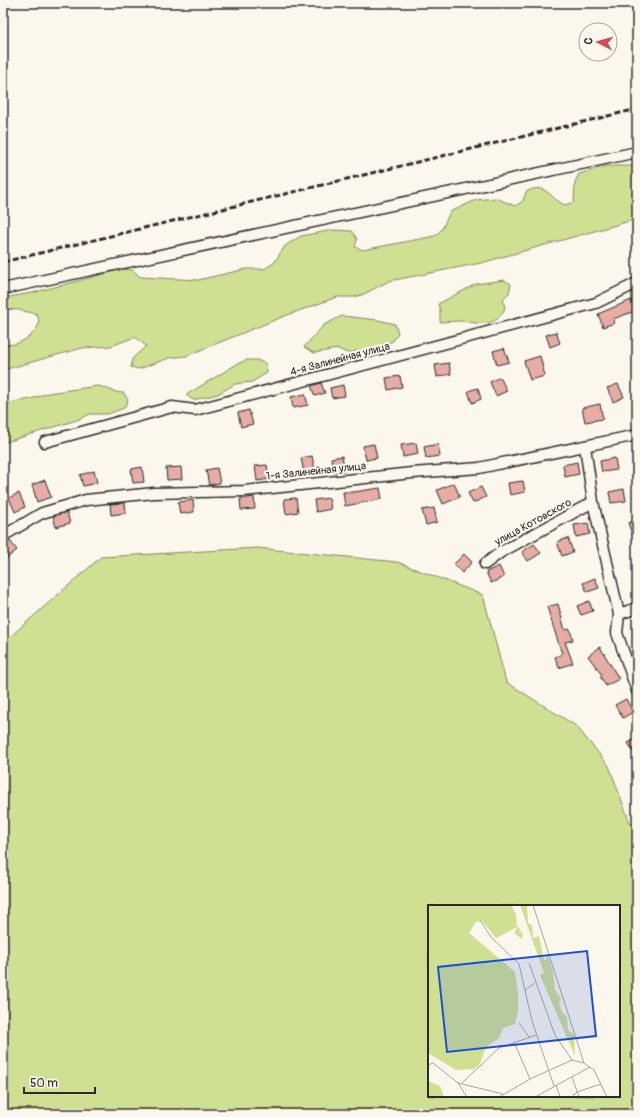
<svg xmlns="http://www.w3.org/2000/svg" width="640" height="1117" font-family="Pangolin,sans-serif">
	<style>
		.green { fill: #d0e093; stroke: #7e865f; fill-rule: evenodd }
		.building { fill: #e7ada5; stroke: #2b2b2b }
		.lines { fill: none; stroke-linecap: round; stroke-linejoin: round }
		.minor-casing { stroke: #2b2b2b; stroke-width: 13 }
		.minor { stroke: #fbf7ec; stroke-width: 10 }
		.rail { stroke: #2b2b2b; stroke-width: 3; stroke-dasharray: 6 3; stroke-linecap: butt }
		.labels { text-anchor: middle; dominant-baseline: central; stroke-width: 4; stroke-linejoin: round; paint-order: stroke }
		.street-label { font-size: 11px; fill: #2b2b2b; stroke: #fbf7ec }
		.inset-road { fill: none; stroke: #a8a59f; stroke-width: 1 }
		.view { fill: #1d4ed8; fill-opacity: 0.15; stroke: #1d4ed8; stroke-width: 2 }
		.inset-edge { fill: none; stroke: #2b2b2b; stroke-width: 2 }
	</style>
	<rect width="100%" height="100%" fill="#fbf7ec"/>
	<filter id="ink" filterUnits="userSpaceOnUse"><feTurbulence type="fractalNoise" baseFrequency=".025" numOctaves="2"/><feDisplacementMap in="SourceGraphic" scale="8" xChannelSelector="R" yChannelSelector="G"/><feConvolveMatrix kernelMatrix="1 2 1 2 8 2 1 2 1" color-interpolation-filters="sRGB"/></filter>
	<g filter="url(#ink)">
		<path class="green" d="M606,166H637V219L481,263L389,281L364,294L355,297H337L282,317L186,356L169,358L139,369L131,367L132,359L146,346L135,337L111,346L82,348L3,370V343C14,349 36,336 39,323C39,321 38,317 37,314L19,310L3,309V298L32,293L123,269L133,270L140,277L198,280L246,269H264L274,263L285,246L301,236L333,230L352,231L357,239L355,247L363,250L435,236L442,229L450,212L476,200L496,198L515,206L523,201L526,192C547,181 548,198 565,205L574,202L575,182L579,174Z
			M504,280L511,284L509,293L503,299L505,308C494,331 479,322 459,321C453,321 446,322 440,322V310L438,304L476,284Z
			M342,316L378,320L395,324L398,333L393,341L375,349L347,353L338,349L314,353L304,347L324,325Z
			M247,360H257L266,364L267,373L252,382L235,384L218,394L193,400L186,395L237,364Z
			M98,386C108,388 114,393 124,393L128,400L124,408L108,414H90L80,419L3,443L4,404L31,399L48,393Z
			M257,548L397,562L483,595L506,682L576,726L609,766L630,823L637,827V1114H3V643L101,557ZM429,906H619V1096H429Z"/>
		<path class="building" d="M631,300L635,311L613,319L614,323L603,327L598,314Z
			M556,332L560,343L550,347L546,335Z
			M504,348L509,362L497,365L493,351Z
			M540,356L545,376L530,380L524,361Z
			M449,363L451,374L437,377L435,365Z
			M400,376L402,387L388,390L386,378Z
			M500,377L507,391L496,396L490,382Z
			M321,383L325,393L315,396L311,386Z
			M618,384L624,397L613,402L607,388Z
			M343,385L345,396L332,398L330,388Z
			M478,388L481,399L472,403L468,391Z
			M305,394L308,405L293,408L291,397Z
			M600,404L603,419L585,422L582,408Z
			M249,410L253,424L241,427L238,413Z
			M416,443L418,454L403,457L401,445Z
			M374,444L377,458L366,460L363,446Z
			M438,444L440,456L426,458L424,447Z
			M312,456L315,470L304,472L301,458Z
			M342,456L345,471L334,473L331,458Z
			M615,458L617,470L602,472L600,461Z
			M577,462L579,474L565,477L563,465Z
			M267,465L269,479L257,481L255,466Z
			M142,467L144,482L133,483L131,469Z
			M181,467L182,479L167,480L166,468Z
			M217,468L220,483L209,485L206,470Z
			M94,471L97,483L83,486L80,475Z
			M45,480L51,497L37,502L32,485Z
			M523,481L525,492L510,495L508,483Z
			M454,483L460,497L443,504L437,490Z
			M481,487L486,497L473,503L468,493Z
			M380,488L382,499L345,506L343,492H354Z
			M624,489L626,501L611,503L609,492Z
			M19,493L25,507L15,512L9,498Z
			M254,497L255,509L241,510L240,499Z
			M296,498L298,512L286,514L284,499Z
			M329,498L331,509L316,512L314,500Z
			M193,500L194,512L180,514L178,502Z
			M125,503L126,513L111,515L110,504Z
			M434,508L437,522L426,525L422,510Z
			M67,512L70,523L56,527L53,516Z
			M637,520V545H636L628,523Z
			M588,523L590,534L576,537L574,525Z
			M568,538L573,552L562,556L557,542Z
			M10,541L17,550L3,561V546Z
			M534,544L541,553L528,561L522,552Z
			M464,554L472,562L462,573L454,564Z
			M499,566L504,577L491,583L486,572Z
			M595,578L599,588L587,592L583,583Z
			M589,601L593,611L581,615L577,606Z
			M558,604L565,630L570,629L573,640L565,642L573,663L559,668L555,657L562,654L547,607Z
			M600,647L619,679L606,686L600,676L602,675L588,656Z
			M626,699L633,712L623,718L615,705Z
			M637,738V758L628,743Z"/>
		<g class="lines">
			<g class="minor-casing">
				<path id="minor" d="M3,289L637,152
					M45,442L172,407L195,410L596,303L637,283
					M585,446L593,502L619,614L617,633L637,691
					M3,536L42,513L86,500L154,493L244,491L412,473L479,468L637,435
					M485,564L501,552L593,502
					M619,614L637,608"/>
			</g>
			<use href="#minor" class="minor"/>
			<path class="rail" d="M3,262L637,109"/>
		</g>
	</g>
	<g class="labels">
		<g class="street-label">
			<text transform="translate(340 359) rotate(-15)">4-я Залинейная улица</text>
			<text transform="translate(316 471) rotate(-6)">1-я Залинейная улица</text>
			<text transform="translate(533 522) rotate(-29)">улица Котовского</text>
		</g>
	</g>
	<g transform="translate(428 905)">
		<rect width="192" height="192" fill="#fbf7ec"/>
		<path d="M0,0H83L88,9L89,22L90,21L95,30L94,34L86,28L89,22L68,33L54,16L48,17L41,28L87,67L90,88V107L87,119L75,123L71,133L58,142L52,159L46,164L28,165L0,148ZM92,0H99L100,18L104,20L105,33L111,31L116,55H118L119,48L125,66L127,85L133,94L131,98L134,107L139,112L140,125L146,129L147,151L112,70L116,68ZM0,176L12,181L16,192H0Z" fill="#d0e093"/>
		<path class="inset-road" d="M105,0L156,158M52,15L63,32L91,59L104,116L126,181M101,58L127,130L144,155M97,85L107,78M91,118L101,132M86,137L102,174M0,160L5,158L30,178L75,189M144,172L151,192M30,178L39,192M34,178L71,143L108,130M128,180L132,192M71,192L102,174L144,155L156,158L166,165L179,192M107,192L162,162M144,192L149,187L173,179"/>
		<path class="view" d="M159,46L168,131L19,147L10,62Z"/>
		<rect width="192" height="192" class="inset-edge"/>
	</g>
	<rect width="640" height="1117" fill="none" stroke="#fbf7ec" stroke-width="16"/>
	<rect x="8" y="8" width="624" height="1101" fill="none" stroke="#2b2b2b" stroke-width="1.5" filter="url(#ink)"/>
	<g transform="translate(598 42) rotate(276)"><circle r="19" fill="#fbf7ec" stroke="#a8a59f"/>
	<path d="M0-3L7 15L0 10L-7 15Z" fill="#d1495b"/>
	<text y="-6" font-size="11" font-weight="bold" text-anchor="middle" fill="#2b2b2b">С</text>
	</g>
	<path d="M24 1087v6h71v-6" fill="none" stroke="#2b2b2b" stroke-width="2"/>
	<text x="30" y="1087" font-size="12" fill="#2b2b2b" stroke="#fbf7ec" stroke-width="3" paint-order="stroke">50 m</text>
</svg>
